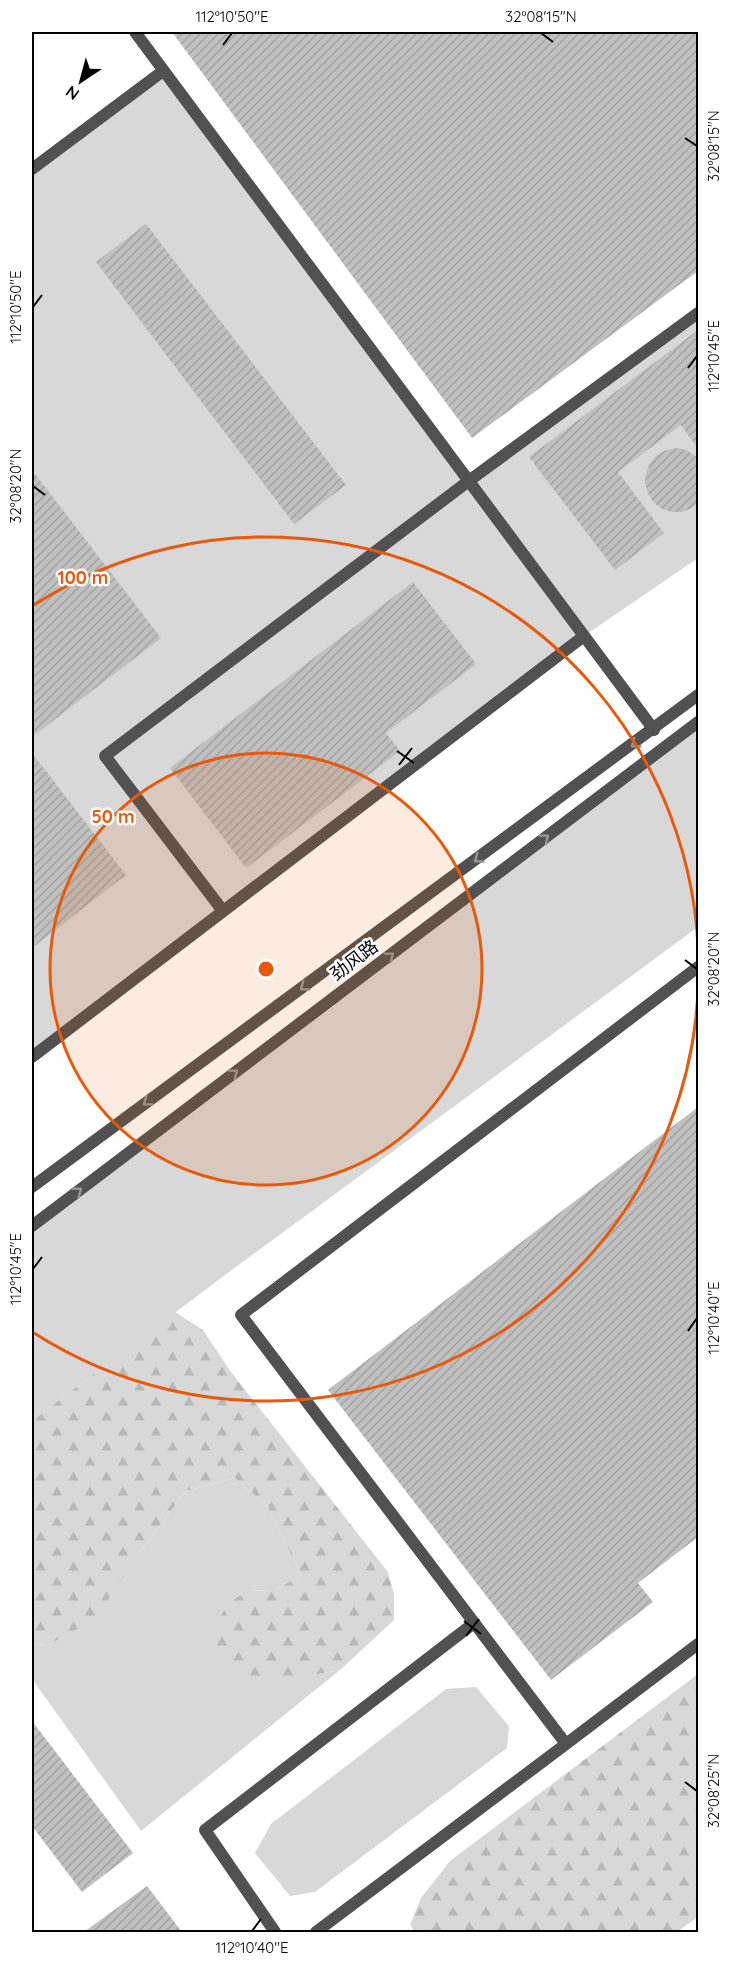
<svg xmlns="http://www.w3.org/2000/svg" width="730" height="1964" font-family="Quicksand,'Noto Sans SC',sans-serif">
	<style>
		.green { fill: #d8d8d8 }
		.forest { fill: url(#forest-firs) }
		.building { fill: url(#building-hatch) }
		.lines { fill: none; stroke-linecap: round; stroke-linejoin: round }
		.service { stroke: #515151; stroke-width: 12 }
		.tertiary { stroke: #515151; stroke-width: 12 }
		.oneway { stroke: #979797 }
		.ticks { fill: none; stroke: #000; stroke-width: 2 }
		.ring { fill: none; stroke: #e8590c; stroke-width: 3 }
		.labels { text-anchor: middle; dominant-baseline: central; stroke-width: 5; stroke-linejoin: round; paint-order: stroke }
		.street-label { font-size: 18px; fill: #000; stroke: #fff }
		.centre { fill: #e8590c; stroke: #fff; stroke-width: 3 }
		.ring-label { font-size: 18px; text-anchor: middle; font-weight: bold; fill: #e8590c; stroke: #fff; stroke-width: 5; stroke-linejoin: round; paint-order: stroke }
		.neatline { fill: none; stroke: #000; stroke-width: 2 }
		.ticks-label { font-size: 15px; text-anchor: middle; fill: #000 }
	</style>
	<defs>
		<pattern id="forest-firs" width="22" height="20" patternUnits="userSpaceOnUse" patternTransform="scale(1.5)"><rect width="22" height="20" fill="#d8d8d8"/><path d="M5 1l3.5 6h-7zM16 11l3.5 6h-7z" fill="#b8b8b8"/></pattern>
		<pattern id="building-hatch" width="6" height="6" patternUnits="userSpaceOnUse" patternTransform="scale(1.5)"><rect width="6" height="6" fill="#c0c0c0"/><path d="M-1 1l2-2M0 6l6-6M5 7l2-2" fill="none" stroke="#a3a3a3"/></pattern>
	</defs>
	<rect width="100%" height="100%" fill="#fff"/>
	<path class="green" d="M163,71L470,480L698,313V558L584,636L32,1057V169Z
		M698,722V927L221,1278L32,1421V1226Z
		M235,1478L268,1507L301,1575L274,1591L250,1590L313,1675L340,1670L141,1831L32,1679V1644L48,1645L140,1552L186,1491Z
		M476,1687L509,1726L507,1748L315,1892L290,1896L255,1853L271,1824L446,1689Z"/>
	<path class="forest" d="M175,1312L203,1330L231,1372L388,1572L394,1594V1620L340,1670L313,1675L250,1678L226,1661L211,1634L228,1603L250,1590L274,1591L301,1575L268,1507L235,1478L186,1491L140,1552L95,1619L48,1645L32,1644V1421Z
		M698,1674V1917L677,1932H415L410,1925L421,1898L450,1861Z"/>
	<path class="building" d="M172,32H698V271L472,438Z
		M146,224L346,485L294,524L96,262Z
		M698,330V449L681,425L618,472L664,533L615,570L529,457Z
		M677,448L687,450L698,458V503L692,508L682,512H672L662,509L653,502L648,493L645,483L646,473L650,463L657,455L666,450Z
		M32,470L161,638L32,737Z
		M413,582L476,664L386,733L400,751L246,868L170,768Z
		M32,753L126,875L32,948Z
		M698,1107V1537L638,1583L653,1602L551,1680L328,1390Z
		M32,1721L133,1853L82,1892L32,1826Z
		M147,1886L182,1932H84Z"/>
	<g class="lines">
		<path class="service" d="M135,32L654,730
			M32,169L163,71
			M223,911L105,756L470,480L698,313
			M698,967L241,1315L566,1744L698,1644
			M32,1057L584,636
			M275,1932L205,1830L474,1623
			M316,1932L566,1744"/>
		<path class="tertiary" d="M32,1187L698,695
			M32,1226L698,722"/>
	</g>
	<defs><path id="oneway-chevron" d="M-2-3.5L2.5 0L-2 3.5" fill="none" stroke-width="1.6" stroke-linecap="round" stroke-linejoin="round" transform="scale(1.5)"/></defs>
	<g class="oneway">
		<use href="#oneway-chevron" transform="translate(635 744) rotate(144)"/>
		<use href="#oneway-chevron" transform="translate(545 838) rotate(-37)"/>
		<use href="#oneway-chevron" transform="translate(478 859) rotate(144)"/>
		<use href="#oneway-chevron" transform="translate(390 956) rotate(-37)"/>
		<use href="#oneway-chevron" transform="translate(304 987) rotate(144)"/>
		<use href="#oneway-chevron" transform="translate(234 1073) rotate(-37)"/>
		<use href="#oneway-chevron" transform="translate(147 1102) rotate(144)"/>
		<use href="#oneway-chevron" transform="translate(78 1191) rotate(-37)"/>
	</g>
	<path class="ticks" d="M541,33L553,42M223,45L232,33M685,138L697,146M33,307L42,295M688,368L697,356M33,486L45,495M397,751L414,763M399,765L412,748M685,960L697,969M33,1269L42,1257M688,1331L697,1318M464,1621L481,1634M466,1636L479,1619M685,1782L697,1791M252,1931L261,1919"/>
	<circle cx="266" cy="969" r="216" fill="#e8590c" fill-opacity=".12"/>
	<g class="ring">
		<circle cx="266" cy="969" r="216"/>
		<path d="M34 605A432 432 0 1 1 34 1333"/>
	</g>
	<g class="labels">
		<g class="street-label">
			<text transform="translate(354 960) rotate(-37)">劲风路</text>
		</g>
	</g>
	<circle cx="266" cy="969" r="9" class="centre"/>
	<g class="ring-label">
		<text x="83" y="584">100 m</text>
		<text x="113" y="823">50 m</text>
	</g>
	<rect width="730" height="1964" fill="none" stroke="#ffffff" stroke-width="66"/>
	<g transform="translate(81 81) rotate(216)" stroke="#ffffff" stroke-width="4.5" paint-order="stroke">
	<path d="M0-4.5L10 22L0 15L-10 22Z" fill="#000000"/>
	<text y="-9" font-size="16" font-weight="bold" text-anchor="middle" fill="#000000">N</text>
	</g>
	<rect x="33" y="33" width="664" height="1898" class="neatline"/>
	<g class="ticks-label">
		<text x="232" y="22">112°10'50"E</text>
		<text x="541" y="22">32°08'15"N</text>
		<text transform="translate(714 146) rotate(-90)" y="5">32°08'15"N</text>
		<text transform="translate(16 307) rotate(-90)" y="5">112°10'50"E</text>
		<text transform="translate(714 356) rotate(-90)" y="5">112°10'45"E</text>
		<text transform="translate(16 486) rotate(-90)" y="5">32°08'20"N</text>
		<text transform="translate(714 969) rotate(-90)" y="5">32°08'20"N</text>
		<text transform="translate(16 1269) rotate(-90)" y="5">112°10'45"E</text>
		<text transform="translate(714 1318) rotate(-90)" y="5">112°10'40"E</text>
		<text transform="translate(714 1791) rotate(-90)" y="5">32°08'25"N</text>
		<text x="252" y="1953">112°10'40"E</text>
	</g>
</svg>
